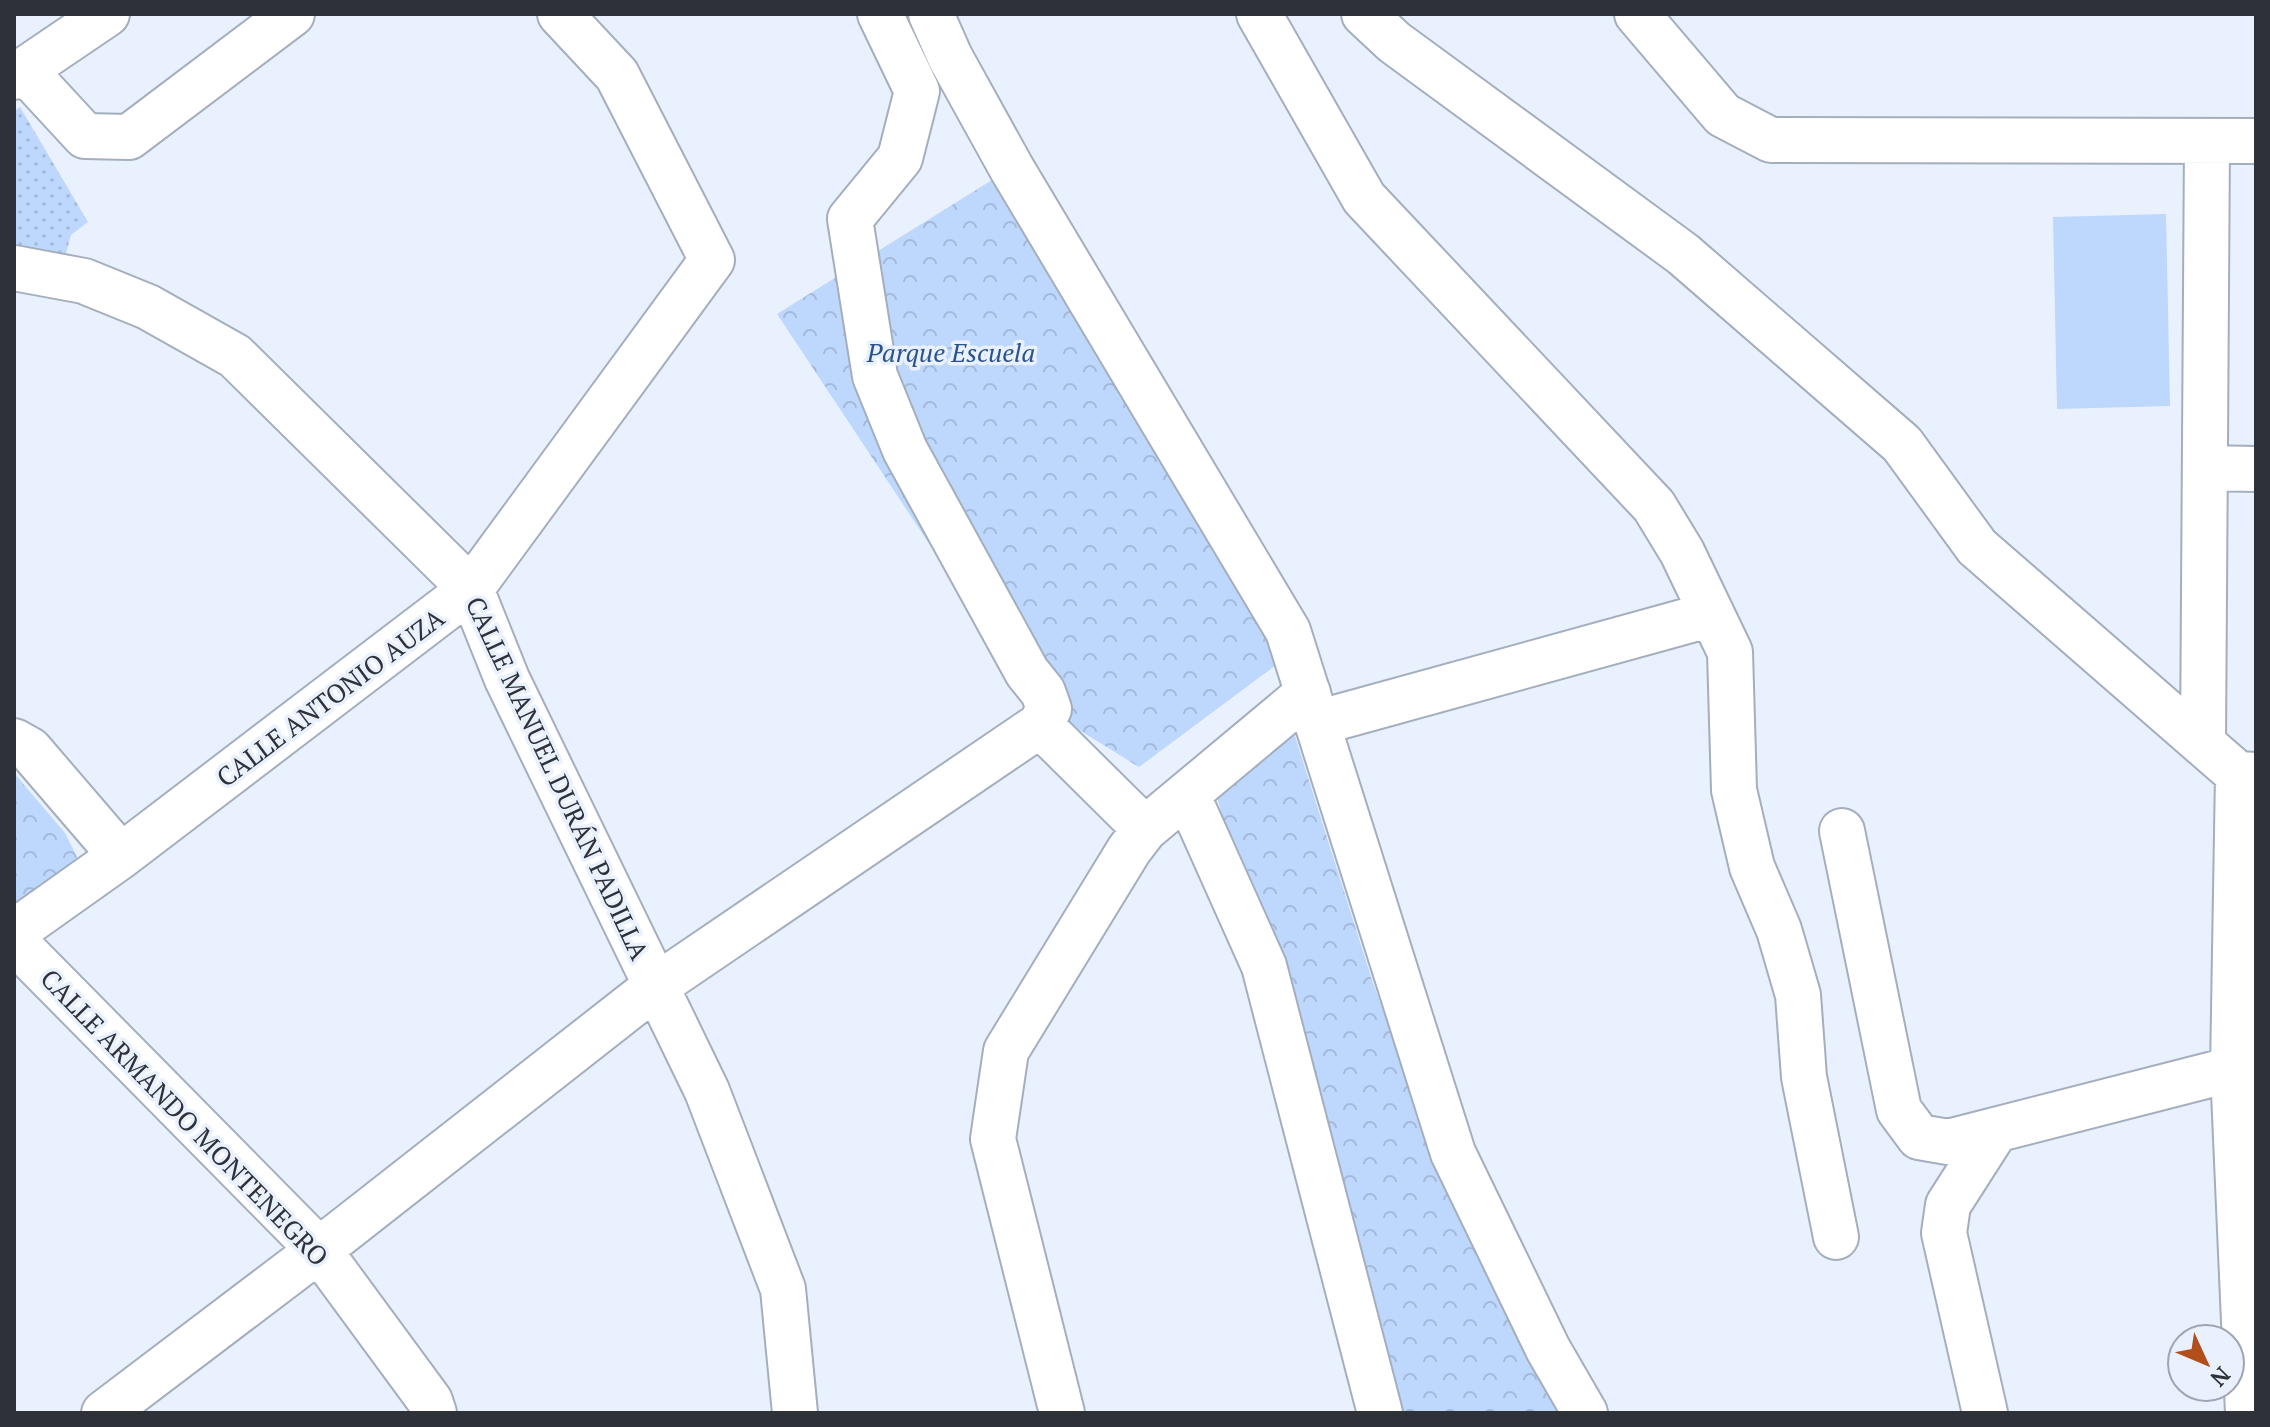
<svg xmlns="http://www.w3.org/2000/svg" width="2270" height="1427" font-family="'PT Serif',serif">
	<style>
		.grass { fill: url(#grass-dots) }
		.park { fill: url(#park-crowns) }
		.garden { fill: #bed7fd }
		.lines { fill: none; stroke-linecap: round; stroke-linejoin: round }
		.minor-casing { stroke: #a4aebd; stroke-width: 48 }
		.major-casing { stroke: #a4aebd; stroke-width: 48 }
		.minor { stroke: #fff; stroke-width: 44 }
		.major { stroke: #fff; stroke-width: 44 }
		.labels { text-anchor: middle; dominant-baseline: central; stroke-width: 7; stroke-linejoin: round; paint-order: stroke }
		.park-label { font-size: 26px; font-style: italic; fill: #2c538d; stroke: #e9f1fe }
		.street-label { font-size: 26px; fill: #2e3238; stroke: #e9f1fe }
	</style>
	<defs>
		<pattern id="grass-dots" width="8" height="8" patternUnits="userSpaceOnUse" patternTransform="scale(2)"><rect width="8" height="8" fill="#bed7fd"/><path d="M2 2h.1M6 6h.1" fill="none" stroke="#a4b9da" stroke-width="1.8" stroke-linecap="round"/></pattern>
		<pattern id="park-crowns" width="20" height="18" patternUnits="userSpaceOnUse" patternTransform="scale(2)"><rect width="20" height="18" fill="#bed7fd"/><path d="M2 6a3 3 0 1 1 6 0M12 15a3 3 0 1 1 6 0" fill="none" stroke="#a4b9da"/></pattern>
	</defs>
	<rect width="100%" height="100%" fill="#e9f1fe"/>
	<path class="grass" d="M20,107L88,222L71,235L65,257L14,247V111Z"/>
	<path class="park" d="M992,180L1260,625L1276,665L1139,767L1034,702L777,314Z
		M1294,733L1372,980L1452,1198L1563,1413H1396L1216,794Z
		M14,773L65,833L77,857L50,889L14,910Z"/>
	<path class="garden" d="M2166,214L2170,406L2057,409L2053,217Z"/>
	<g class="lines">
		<g class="minor-casing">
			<path id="minor" d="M880,14L917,91L900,158L850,219L875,376L905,450L1027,672L1043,692L1049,709L1040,725
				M1259,14L1364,198L1654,506L1682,552L1730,652L1734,790L1752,867L1779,930L1798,995L1804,1077L1836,1237
				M1364,14L1394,42L1683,254L1902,444L1977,547L2256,790
				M1637,14L1723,115L1771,140L2256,141
				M24,70L85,136L129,137L292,14
				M14,77L107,14
				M14,268L84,281L148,307L235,356L471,589L507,679L707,1091L783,1289L795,1413
				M2205,468L2256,469
				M1317,723L1712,614
				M14,741L30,750L121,856
				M2203,744L2207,141
				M1187,794L1264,966L1380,1413
				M1842,831L1899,1110L1919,1137L1948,1142L2233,1069
				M14,932L121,856L471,589L712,260L617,75L560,14
				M14,941L319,1250L430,1401L434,1413
				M104,1413L319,1250L656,986L1040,725L1145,829
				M1062,1413L993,1139L1006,1051L1129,850L1145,829L1308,693
				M1985,1413L1944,1233L1948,1205L1996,1130
				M2248,1413L2233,1069L2238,774L2256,775"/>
		</g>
		<g class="major-casing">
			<path id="major" d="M931,14L950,57L1012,169L1288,631L1453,1153L1548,1349L1585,1413"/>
		</g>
		<use href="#minor" class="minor"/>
		<use href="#major" class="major"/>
	</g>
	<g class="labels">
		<g class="park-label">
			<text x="951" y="352">Parque Escuela</text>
		</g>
		<g class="street-label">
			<text transform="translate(330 697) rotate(-37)">CALLE ANTONIO AUZA</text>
			<text transform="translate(558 778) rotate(65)">CALLE MANUEL DURÁN PADILLA</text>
			<text transform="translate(185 1117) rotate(46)">CALLE ARMANDO MONTENEGRO</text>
		</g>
	</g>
	<rect width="2270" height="1427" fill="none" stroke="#2e3238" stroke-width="32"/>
	<g transform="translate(2206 1363) rotate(134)"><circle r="38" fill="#e9f1fe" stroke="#9ea5af" stroke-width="2"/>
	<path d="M0-6L14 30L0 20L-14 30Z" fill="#b24e1c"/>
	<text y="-12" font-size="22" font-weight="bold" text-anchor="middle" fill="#2e3238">N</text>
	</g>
</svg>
